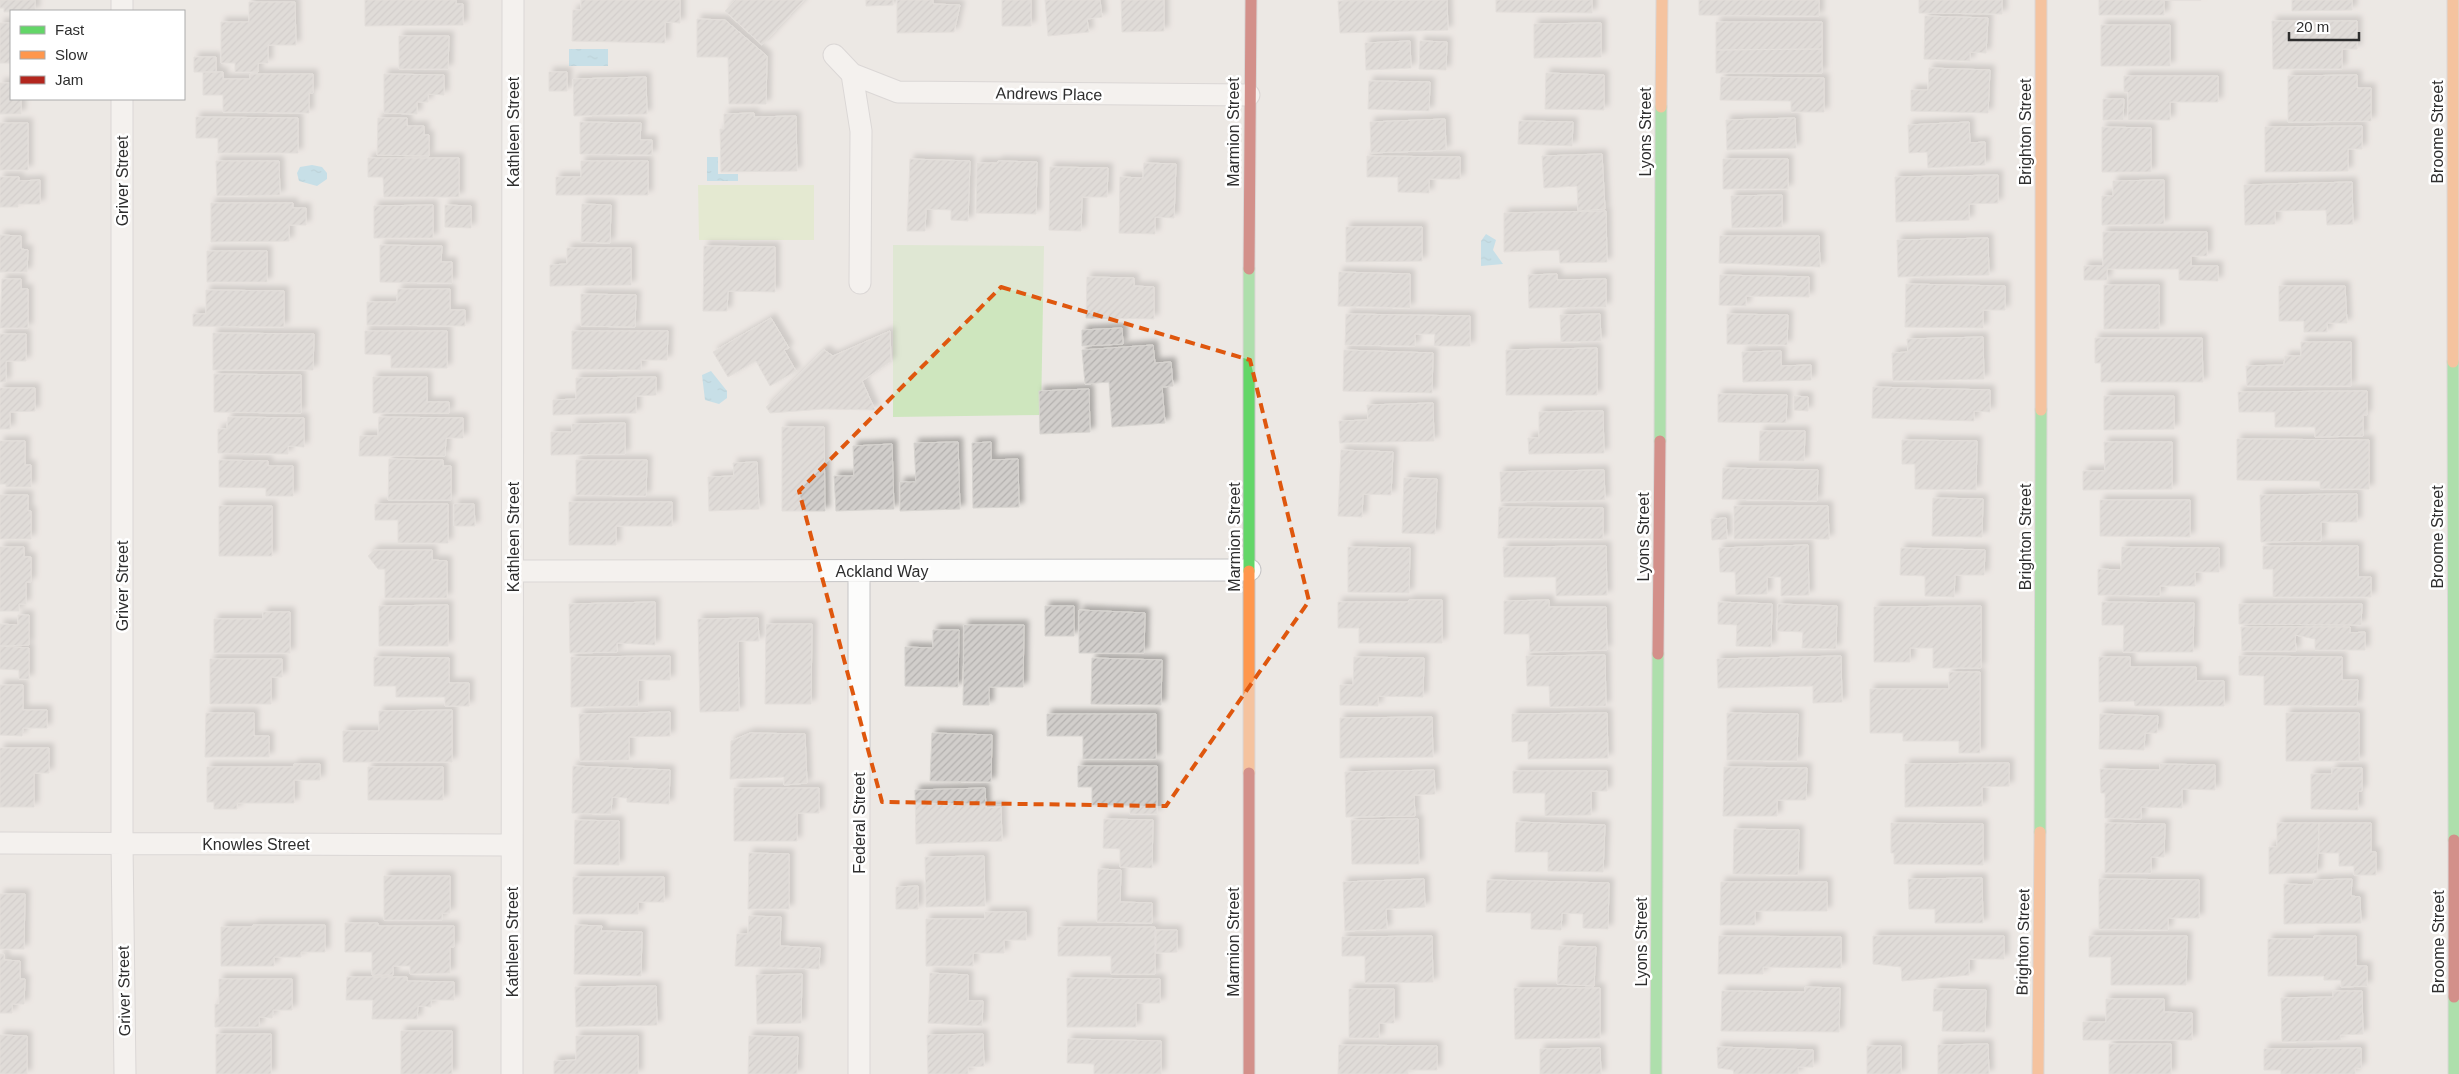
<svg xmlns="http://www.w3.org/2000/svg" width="2459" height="1074" font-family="Helvetica,sans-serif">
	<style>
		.grass { fill: #cee6be }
		.pitch { fill: #d9eabb }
		.water { fill: url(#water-ripples) }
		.building { fill: url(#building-hatch); stroke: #d7d4d0; filter: url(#shadow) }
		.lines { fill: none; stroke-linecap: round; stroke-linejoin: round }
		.street-casing { stroke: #c5c4c5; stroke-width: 23 }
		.fast-casing { stroke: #c5c4c5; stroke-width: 13 }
		.slow-casing { stroke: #c5c4c5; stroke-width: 13 }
		.jam-casing { stroke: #c5c4c5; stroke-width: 13 }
		.street { stroke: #fcfcfb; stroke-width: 21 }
		.fast { stroke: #63d668; stroke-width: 11 }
		.slow { stroke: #ff974d; stroke-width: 11 }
		.jam { stroke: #b3261e; stroke-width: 11 }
		.marked { fill: none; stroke: #df570e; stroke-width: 4; stroke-dasharray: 10 6; stroke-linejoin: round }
		.labels { text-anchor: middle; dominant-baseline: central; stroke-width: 5; stroke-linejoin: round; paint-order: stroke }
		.street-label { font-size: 16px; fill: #2e2e2e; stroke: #fff }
	</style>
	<defs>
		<pattern id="water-ripples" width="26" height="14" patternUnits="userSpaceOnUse" patternTransform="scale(1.25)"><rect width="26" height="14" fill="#99d6ec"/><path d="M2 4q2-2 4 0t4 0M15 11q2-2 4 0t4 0" fill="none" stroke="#84b8cb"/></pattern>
		<pattern id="building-hatch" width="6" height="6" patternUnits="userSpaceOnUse" patternTransform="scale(1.25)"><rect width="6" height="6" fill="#d1cecb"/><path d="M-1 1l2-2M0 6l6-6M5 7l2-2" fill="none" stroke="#b4b1af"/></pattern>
		<filter id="shadow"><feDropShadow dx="4.5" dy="-4.5" stdDeviation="2.5" flood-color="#0004"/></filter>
	</defs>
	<rect width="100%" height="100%" fill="#ece8e4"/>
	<path class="grass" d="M893,245L1044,246L1041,415L893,417Z"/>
	<path class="pitch" d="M698,185H814V240H699Z"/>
	<path class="water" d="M569,49H608V66H569Z
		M707,157H718V174H738V181H707Z
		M312,165L322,167L327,173V179L317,186L299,181L297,173L300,167Z
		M1486,234L1496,240L1493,250L1503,264L1481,266V241Z
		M711,371L727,391V398L719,404L705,400L702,375Z"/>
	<path class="building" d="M0,0H35V11L4,12V8H0Z
		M365,0H456V4H463V25L365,26Z
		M581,0H680V23L665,22V43L572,41L573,10H581Z
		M735,0H804L762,45L725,11Z
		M866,0H893V5L866,6Z
		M897,0H933V4L960,5L954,32L897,33Z
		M1002,0H1031V26H1002Z
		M1045,0H1100L1102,17L1087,19L1089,32L1048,36Z
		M1121,0H1164V31L1122,32Z
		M1447,0L1448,30L1340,33L1338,1Z
		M1496,0H1592V13L1496,12Z
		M1699,0H1819V16L1699,15Z
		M1919,0H2002V14L1919,13Z
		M2099,0H2201H2164V15H2099Z
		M2292,0H2352V10L2292,11Z
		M249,2H295L296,45H268V63H258V72H235V63H221V22H249Z
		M1925,16L1988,18L1986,53L1970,52V61L1924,59Z
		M697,19L725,20L767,56L766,104H729L728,57H697Z
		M2272,21H2357V49H2342V69H2273Z
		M1716,22H1822V49L1716,50Z
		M0,23H11V63H0Z
		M1601,23V57L1534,58V24Z
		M2101,25H2170V66H2101Z
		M399,36H449L448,69H399Z
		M1410,41L1411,68L1366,70L1365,43Z
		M1420,41L1447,42L1446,70L1419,69Z
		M1822,49V73H1716V50Z
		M194,57H216V72H194Z
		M1929,68L1990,70L1988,113L1911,111V90H1928Z
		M203,72H223V79H250V74H313V93H309V113L223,112V95H203Z
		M549,72H567V91H549Z
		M1546,73L1604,75V110L1545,109Z
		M384,74L444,75V95L428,94V102H417V114L384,113Z
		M2357,75V88H2371V121L2288,122V76Z
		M2124,76H2218V102H2170V120H2128V92H2124Z
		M646,77L647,114L574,116L573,79Z
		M1721,77L1824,78V112H1791V101L1720,100Z
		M1369,81L1430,82L1429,111L1368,109Z
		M0,83H11V99H21V114H0Z
		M2103,99H2124L2123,120H2103Z
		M754,113V117L796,116L797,171L721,172L720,129H724V114Z
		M196,117L298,118V153H218V138H196Z
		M378,118H407V126H424V135H429V156L377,155Z
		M1795,118L1796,148L1727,150L1726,120Z
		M1445,119L1446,150L1371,153L1370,122Z
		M1519,121L1573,122L1572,146L1518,144Z
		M580,122L641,123L640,140H652V155L580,154Z
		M1969,122L1970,143L1985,142V165L1928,168L1927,152L1909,153L1908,125Z
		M0,123H28V170H0Z
		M2362,126V149H2348V171L2265,172V127Z
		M2102,127L2151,128V172H2102Z
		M1602,154L1605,209L1578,211L1577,186L1544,188L1542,156Z
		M1367,156L1460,157V179H1429V193L1398,192V177H1367Z
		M368,158H459V197H384L383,177H368Z
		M910,159L970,161L968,221L951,220V210L926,209L925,231H907Z
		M1723,159H1788V189H1723Z
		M216,161H279L280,195L217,196Z
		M581,161H648V195H556V177H581Z
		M998,161L1037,162L1036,214L976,213L977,163H998Z
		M1144,163L1176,164L1174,218L1155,217V234L1119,233L1120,177L1143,178Z
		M1050,167L1108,168L1107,197H1082L1081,231L1049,230Z
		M1998,175V203L1969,204V220L1896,222L1895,177Z
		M0,177H19V181L40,180V204H18V207H0Z
		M2164,180V224L2102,225V196H2113V181Z
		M2352,182L2353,224L2327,225L2326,210L2275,211V224L2245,225L2244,185Z
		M1782,195V227L1732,228L1731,196Z
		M211,203H293V208H306V225H289V241L211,242Z
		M582,204L611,205L610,243L581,242Z
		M433,205V238H374V206Z
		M445,205L471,206V228L445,227Z
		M1606,211L1607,262L1560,263L1559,250L1504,252V213Z
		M1346,227H1422V261L1346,262Z
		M2103,232H2207V256H2191V266H2218V281L2179,280V269H2107V280H2084V266H2103Z
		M0,235L21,236V249L28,250L27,272H0Z
		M1720,236H1819L1820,267L1719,263Z
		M1988,238L1989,275L1898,277L1897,240Z
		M380,245L442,246L441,262H452V283L380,282Z
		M704,246L775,247V292L728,291L727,311H703Z
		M567,248H631V285L550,286V265L567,264Z
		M207,251H267V282H207Z
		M1339,272L1410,274V308L1338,306Z
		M1557,274V280L1606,279V307L1529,308L1528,275Z
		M1720,275L1809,277V297L1746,296V306L1719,305Z
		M1087,277L1134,278V286L1154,287V319L1086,318Z
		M2,279H21V289H28V328H0Z
		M1906,284L2005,286V310H1983V328L1905,327Z
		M2104,285H2159V329H2104Z
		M2279,286H2345L2347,323H2327V332H2304V321H2279Z
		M398,289H450V310H465V326L367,325V302H397Z
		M206,290L284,291V327L193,326V314H206Z
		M581,294L636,295L635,327L581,326Z
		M1346,314L1470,316V346H1434L1435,334H1415V346L1345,345Z
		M1600,314L1601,341L1561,342L1560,315Z
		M1727,314L1788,315L1787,345L1727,344Z
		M771,318L789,348L784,350L796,371L770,386L756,361L728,377L713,352Z
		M1122,328L1123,344L1082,346V330Z
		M365,331H447V368H391V355L365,354Z
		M572,331H668L667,360H641V370L572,369Z
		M890,331L891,361L862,381L875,410L824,409L770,413L766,407L824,350L833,356Z
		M213,333L314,334L313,370H213Z
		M0,334H26V361H6V382H0Z
		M1983,337L1984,379L1893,381L1892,353L1908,352L1907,339Z
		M2095,338H2202L2203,382H2101V363H2095Z
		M2301,342H2351V386H2247L2246,366L2284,365L2285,356H2301Z
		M1153,345L1155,363L1171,362L1173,386L1162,387L1165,423L1112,427L1109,382L1085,384L1082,350Z
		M1597,348V395H1506V350Z
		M1344,350L1433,353L1432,393L1343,391Z
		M1781,351V366L1811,365V380L1743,382L1742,352Z
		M214,374L301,375V413L214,412Z
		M373,377H427V402H449V413H373Z
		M656,377V395L636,396V413L553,415V400L576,399V378Z
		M1873,387L1990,390V412L1974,411V421L1872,418Z
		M0,388H35V411L10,412V429H0Z
		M1089,389L1090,432L1040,434L1039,391Z
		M2367,391V415H2363V436L2315,437V427H2275V412H2239L2238,392Z
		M1718,394L1787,395L1786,423L1718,422Z
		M1794,396L1808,397V411L1794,410Z
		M2104,396H2174V429L2104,430Z
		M1433,403L1434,441L1340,443L1339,421L1368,420L1367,405Z
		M1603,411L1604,453L1529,454L1528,438H1539V412Z
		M228,417L304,418V447L288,446V454L218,453V429H227Z
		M379,417L463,418V438H446L445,456H359L360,436H378Z
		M625,423V454L551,455V432H572V424Z
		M782,427H824L825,511H782Z
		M1760,431H1805L1804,461H1759Z
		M2237,439L2369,440V489H2320V481L2237,480Z
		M1902,440L1977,441L1976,490L1915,489V464H1902Z
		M0,441H25V465H31V487H6V484H0Z
		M958,442L960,509L900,511V482H916L914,443Z
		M991,442V460L1018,459L1019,507L973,508L972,443Z
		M2104,442H2172V489L2083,490V471H2105Z
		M892,444L894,509L836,511L834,476H854L853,446Z
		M1341,450L1393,452L1391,495L1363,494L1362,517L1338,516Z
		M389,459L443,460V466H451V500H388Z
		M219,460L268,461V466H293V496H266V488L219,487Z
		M576,460H647L646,496L576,495Z
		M757,462L759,509L709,511L708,477L734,476L733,463Z
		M1723,468L1818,470L1817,501L1722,499Z
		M1604,470L1605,500L1501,502L1500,472Z
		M1404,478L1437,479L1435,534L1402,533Z
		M2357,494V522H2321V541L2261,542L2260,495Z
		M0,495H28V511H31V539H0Z
		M1933,498L1983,499L1982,537L1932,536Z
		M2100,500H2190V537L2100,536Z
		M569,502H672V526H616V545H569Z
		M375,504H448V543H398V520H375Z
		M454,504H474L475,526H454Z
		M219,506H272V556H219Z
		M1734,506H1828L1829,539H1734Z
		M1499,507L1603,508V539L1498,538Z
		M1726,518L1727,539L1712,540L1711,519Z
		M1808,545L1809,595L1781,596V577H1767V594L1736,595L1735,572H1720L1719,548Z
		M1606,546L1607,595L1556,596V577H1504L1503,547Z
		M2263,546H2358V577H2371V597H2273V569H2263Z
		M0,547H24V557H31V582H26V604H19V611H0Z
		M1348,547L1410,548L1409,593L1348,592Z
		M2122,547L2219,548V572H2195V586H2160V596L2098,595V569L2121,570Z
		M1901,548L1985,550L1984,575H1955L1954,597L1925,596V576L1900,575Z
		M374,550H432V560L447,561V598H385V569H378L368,556Z
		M1409,600H1442V643H1359V628H1338V602H1409Z
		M1549,600V607H1606L1607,650L1530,652L1529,634H1504V601Z
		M655,602V645L617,643V652L570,653L569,604Z
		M1718,602L1772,604L1771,647L1736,646L1737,625L1718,624Z
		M2102,602L2194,603L2193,652H2123L2124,625H2102Z
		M1778,604L1837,606L1836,649L1802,648L1803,632L1777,631Z
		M2239,604H2362L2361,625L2239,624Z
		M448,605V646H379V606Z
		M1045,606H1074V636H1045Z
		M1981,606V668H1933V648H1910V662H1874V607Z
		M1079,610L1145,613L1144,653H1079Z
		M263,612H290V653H214V619H263Z
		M18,615H29V645L0,646V624L18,625Z
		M758,618L759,641H738L739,711L700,712L698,619Z
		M766,624H812L811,704H765Z
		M964,625H1024L1023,687H989V705H963Z
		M2241,627H2350V633L2365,632V650H2315V639L2295,635L2296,651H2242Z
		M933,630H959L958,687L905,686V647L933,648Z
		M0,646L29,648V679H19V670L0,669Z
		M1605,655L1606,706L1550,707L1549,686H1527L1526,656Z
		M670,656V680H638V706L571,707V657Z
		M1841,656L1842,702L1813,703V686L1718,688L1717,659Z
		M2239,656L2342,657V680H2358L2357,706L2264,705V676L2239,675Z
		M374,657L449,658V683H469V706H445V697H396V686H374Z
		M1354,657L1424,658L1423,697L1378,696V706L1340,705V685H1353Z
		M2099,657H2130V667H2196V681H2224V706H2135L2134,701L2099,702Z
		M1092,658L1162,660L1161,705L1091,704Z
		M210,659H282V677H271V704H210Z
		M1949,672H1980V753H1959V741H1903V733H1870V689H1949Z
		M0,685H23V710H47V728H23L22,736L0,735Z
		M452,710V762H343V731H379V711Z
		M670,712V736L629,737V760L580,761L579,714Z
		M206,713H254V736H269V757H205Z
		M1607,713L1608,758L1528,759V741L1512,742V714Z
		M1727,713L1798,714L1797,761L1727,760Z
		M2286,713H2359V761H2286Z
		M1047,714H1156V759H1083V736H1047Z
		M2100,714L2158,716L2157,733H2145L2144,750L2099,749Z
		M1432,717L1433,757L1340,758V718Z
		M750,733L805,734L807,783L784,785V777L730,779L731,741Z
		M932,733L992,735L991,782L930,781Z
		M0,748H49V773H34V807H0Z
		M2009,763V786L1982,787V806L1905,807V764Z
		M294,764H320V780H294V803H237V809H214V802H207V767H294Z
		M2160,764L2215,765V790L2182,789V808L2141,807V819L2105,818V793H2101L2100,769L2160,770Z
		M573,766L670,770L669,804L627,802V798L612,797L611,814L572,813Z
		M1078,766H1157V814H1130V806H1092V787H1078Z
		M368,767H443V800H368Z
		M1724,767L1807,768L1806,800H1777V816H1723Z
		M2332,768H2362V791H2358V810L2311,809V774H2332Z
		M1434,770L1435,794L1414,795L1415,816L1346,817L1345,772Z
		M1513,771H1607V791H1591V815L1545,816V793H1513Z
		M734,788H819V813H797V841H734Z
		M985,788L986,808L1001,807L1002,841L916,844L915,790Z
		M1104,819L1153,820L1152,868L1120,867V849L1103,848Z
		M1418,819L1419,864H1352L1351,820Z
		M575,820L619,821V865L574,864Z
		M1516,822L1605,825L1603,872L1548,871V852H1515Z
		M1891,823L1983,824V865L1894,864V853H1891Z
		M2105,823L2165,824L2164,857H2151V873H2105Z
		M2277,823H2319L2317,873L2269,874V847H2277Z
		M2319,823H2371V852H2376V875H2354V866H2339V853H2319Z
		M1734,829L1799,830L1798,875L1733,874Z
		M749,853L789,854V909H748Z
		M984,856L985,906L926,907L925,857Z
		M1098,869L1121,870L1120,902L1152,903V923L1097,922Z
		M384,876H450V913H442V920H384Z
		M573,877H664V902H638V914H573Z
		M1982,878L1983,923H1935V909H1909L1908,879Z
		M1424,879L1425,907L1386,909L1387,929L1345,931L1343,882Z
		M2099,879L2199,880V918H2168V930L2099,929Z
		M2352,879L2351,896L2360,897L2361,923L2284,924V884L2313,885L2314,880Z
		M1487,880L1609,883L1608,929L1583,928V914L1562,913L1561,930L1531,929V913L1486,912Z
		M1721,882H1827V911H1755V925H1720Z
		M918,886V909H896V887Z
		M0,894H25L24,949H0Z
		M985,912H1026V940H1004V953H973V966H926V919H985Z
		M749,916L781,917L780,946L820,948L819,969L735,966L737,934H748Z
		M345,923H378V926H454V947H450V973L410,974V966H393V975H372V952H345Z
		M253,925H325V952H301V957H274V966H221V927H253Z
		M575,925L602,926L601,931L642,932L641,976L574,974Z
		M1058,927H1155V974H1111V956H1058Z
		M1156,930H1177V952L1156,953Z
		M1432,936L1433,982L1365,983V956H1342V937Z
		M1719,936L1841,937V968L1763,967V974H1718Z
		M1873,936H2004V959H1969V975L1902,981L1901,967L1873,964Z
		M2089,936H2187L2186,985H2111V957H2089Z
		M2314,936H2356V966H2367V986L2341,987V980H2324V976H2268V939H2314Z
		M1559,946L1596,947L1594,986L1557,984Z
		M0,954H4V960L20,961V979H25L24,1004H12V1013H0Z
		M930,973L968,975V1001H983L982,1026L928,1023Z
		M802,974L801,1023L757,1024L756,975Z
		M347,977H407V981L454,982V1000H431V1007L418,1006L417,1019H372L373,1000H346Z
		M1067,978L1160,979V1003H1136V1027H1067Z
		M219,979H292V1010H273L272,1018L259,1017V1027H215V1004H219Z
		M656,986L657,1025L576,1027L575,987Z
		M1805,987L1840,988L1839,1032L1721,1031L1722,991L1805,992Z
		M1514,988H1600V1038L1515,1039Z
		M1349,989H1394V1023H1379V1038H1349Z
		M1934,989L1986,990L1985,1032L1942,1031L1943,1011H1933Z
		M2333,991H2362L2363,1034L2340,1035L2341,1040L2282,1042L2281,998L2333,997Z
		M2106,999H2164V1012L2192,1013V1040H2083V1022H2106Z
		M401,1031H452V1074H401Z
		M216,1034H271V1074H216Z
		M983,1034L984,1066L968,1067V1074H928L927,1035Z
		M0,1035L27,1036V1074H0Z
		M576,1036H638V1074H554V1061L576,1060Z
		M749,1036L798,1037L797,1074H748Z
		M1068,1039L1161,1041V1074H1094V1064L1067,1063Z
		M1988,1044L1989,1074H1938V1045Z
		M2109,1044H2171V1074H2109Z
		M1339,1045L1437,1046V1070H1408V1074H1338Z
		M1867,1046H1901V1074H1867Z
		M1717,1047L1813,1050V1067H1798V1074H1734L1733,1070L1718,1068Z
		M1600,1048L1601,1074H1540V1049Z
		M2361,1048V1068H2355V1074H2281V1070H2264V1049Z"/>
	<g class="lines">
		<g class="street-casing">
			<path id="street" d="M122,0V11
				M834,55L852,74
				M122,99V844L125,1074
				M860,283L861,131L852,74L898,92L1249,95
				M513,571L1250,570
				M859,572V1074
				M0,843L512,845
				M512,1074L513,0"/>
		</g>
		<g class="fast-casing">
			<path id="fast" d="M1249,269V571
				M2453,362L2454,840
				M1660,441L1661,107
				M2040,832L2041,410
				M2454,997V1074
				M1656,1074L1658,654"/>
		</g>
		<g class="slow-casing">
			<path id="slow" d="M2041,0V410
				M2453,0V362
				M1661,107L1662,0
				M1249,571V773
				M2038,1074L2040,832"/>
		</g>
		<g class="jam-casing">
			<path id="jam" d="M1249,269L1251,0
				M1658,654L1660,441
				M1249,773V1074
				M2454,840V997"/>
		</g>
		<use href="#street" class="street"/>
		<use href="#fast" class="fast"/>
		<use href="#slow" class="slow"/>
		<use href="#jam" class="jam"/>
	</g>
	<path d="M0 0H2459V1074H0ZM1001,287L1250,360L1309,601L1166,806L882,802L799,491Z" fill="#ece8e4" fill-opacity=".55" fill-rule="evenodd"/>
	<path class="marked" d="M1001,287L1250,360L1309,601L1166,806L882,802L799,491Z"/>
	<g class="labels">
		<g class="street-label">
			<text transform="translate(1049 94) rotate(1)">Andrews Place</text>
			<text transform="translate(513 132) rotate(-90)">Kathleen Street</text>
			<text transform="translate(1233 132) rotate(-90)">Marmion Street</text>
			<text transform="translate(1645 132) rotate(-90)">Lyons Street</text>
			<text transform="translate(2025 132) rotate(-90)">Brighton Street</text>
			<text transform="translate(2437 132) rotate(-90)">Broome Street</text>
			<text transform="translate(122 181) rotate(-90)">Griver Street</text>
			<text transform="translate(513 537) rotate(-90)">Kathleen Street</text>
			<text transform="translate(1234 537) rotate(-90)">Marmion Street</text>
			<text transform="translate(1643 537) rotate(-90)">Lyons Street</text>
			<text transform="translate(2025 537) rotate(-90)">Brighton Street</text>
			<text transform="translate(2437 537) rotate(-90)">Broome Street</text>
			<text x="882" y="571">Ackland Way</text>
			<text transform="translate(122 586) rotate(-90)">Griver Street</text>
			<text transform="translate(859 823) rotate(-90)">Federal Street</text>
			<text x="256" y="844">Knowles Street</text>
			<text transform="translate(512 942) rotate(-90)">Kathleen Street</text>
			<text transform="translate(1233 942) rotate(-90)">Marmion Street</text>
			<text transform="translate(1641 942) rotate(-90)">Lyons Street</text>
			<text transform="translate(2023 942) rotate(-89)">Brighton Street</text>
			<text transform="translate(2438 942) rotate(-90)">Broome Street</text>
			<text transform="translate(124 991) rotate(-91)">Griver Street</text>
		</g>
	</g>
	<rect x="10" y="10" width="175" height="90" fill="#ffffff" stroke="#ababab"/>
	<rect x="20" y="26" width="25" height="8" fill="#63d668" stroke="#ababab"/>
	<text x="55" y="35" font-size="15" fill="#2e2e2e">Fast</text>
	<rect x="20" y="51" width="25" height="8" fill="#ff974d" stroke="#ababab"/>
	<text x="55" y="60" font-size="15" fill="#2e2e2e">Slow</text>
	<rect x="20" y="76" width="25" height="8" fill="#b3261e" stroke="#ababab"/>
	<text x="55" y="85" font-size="15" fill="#2e2e2e">Jam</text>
	<path d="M2289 32v8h70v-8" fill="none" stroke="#2e2e2e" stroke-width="2.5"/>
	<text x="2296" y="32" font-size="15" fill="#2e2e2e" stroke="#ffffff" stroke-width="4" paint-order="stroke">20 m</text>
</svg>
